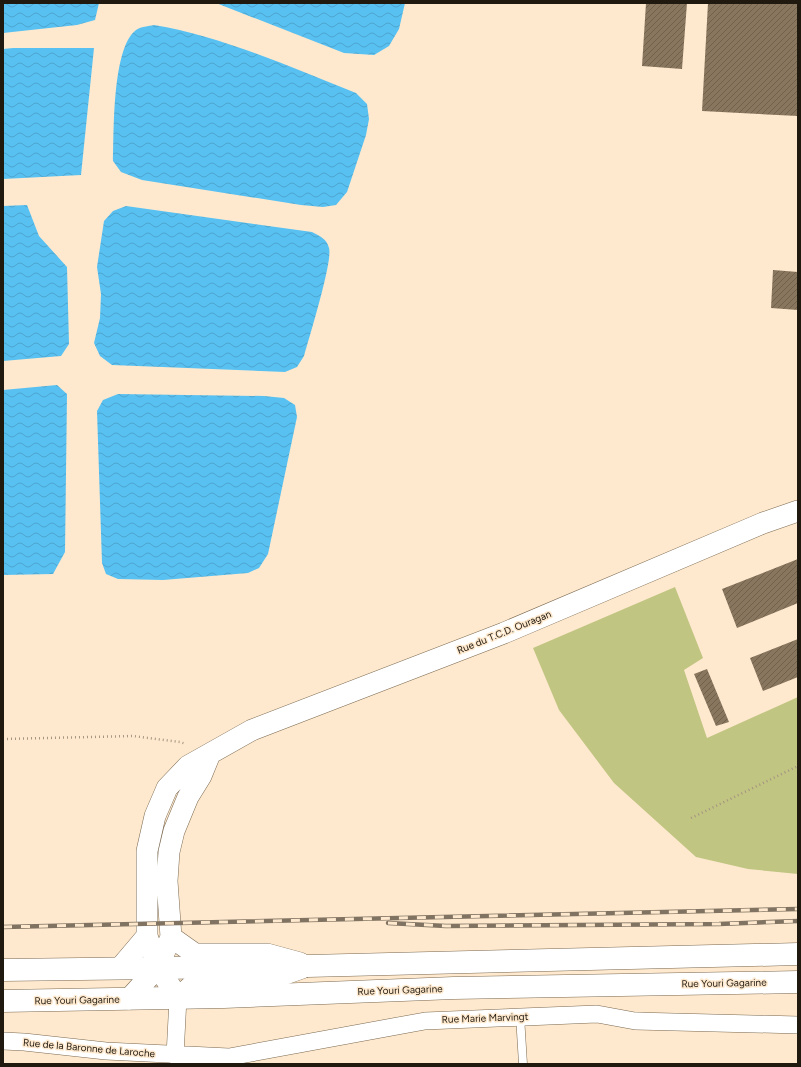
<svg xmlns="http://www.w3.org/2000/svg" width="801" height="1067" font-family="Figtree,sans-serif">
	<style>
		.green { fill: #c1c582 }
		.water { fill: url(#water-waves) }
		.building { fill: url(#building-hatch) }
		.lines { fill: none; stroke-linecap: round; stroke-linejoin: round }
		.service-casing { stroke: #7b6950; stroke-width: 9 }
		.minor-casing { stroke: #7b6950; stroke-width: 18 }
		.tertiary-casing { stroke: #7b6950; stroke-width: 22 }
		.secondary-casing { stroke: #7b6950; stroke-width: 23 }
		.path { stroke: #a49581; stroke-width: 2.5; stroke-dasharray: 1 3; stroke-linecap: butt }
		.service { stroke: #fff; stroke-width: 8 }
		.minor { stroke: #fff; stroke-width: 17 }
		.tertiary { stroke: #fff; stroke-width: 21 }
		.secondary { stroke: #fff; stroke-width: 22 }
		.rail-casing { stroke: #817362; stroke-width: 4.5 }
		.rail { stroke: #fee9ce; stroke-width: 3; stroke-dasharray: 9; stroke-linecap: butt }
		.labels { text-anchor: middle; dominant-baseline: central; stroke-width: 3; stroke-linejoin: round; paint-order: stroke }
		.street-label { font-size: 10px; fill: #20190f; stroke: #fee9ce }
	</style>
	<defs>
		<pattern id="water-waves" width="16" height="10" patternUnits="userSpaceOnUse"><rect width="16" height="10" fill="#58c1f2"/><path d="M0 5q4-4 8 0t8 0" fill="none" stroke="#4ca5ce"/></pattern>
		<pattern id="building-hatch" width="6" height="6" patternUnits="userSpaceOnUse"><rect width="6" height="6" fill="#89765e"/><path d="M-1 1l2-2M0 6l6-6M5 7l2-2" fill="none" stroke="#70604c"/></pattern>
	</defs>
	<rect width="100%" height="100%" fill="#fee9ce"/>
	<path class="green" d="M675,587L703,658L684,670L707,738L798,697V874L748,869L696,857L614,783L559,710L533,648Z"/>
	<path class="water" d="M3,3H99L95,20L77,25L3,33Z
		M216,3H405L399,29L389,46L374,55L344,53Z
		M154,25C222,36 292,68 356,93L367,104L369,119L366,135L347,192L336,205L323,207L301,205L142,180L121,172L113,161C114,132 112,48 136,30C140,27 149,26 154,25Z
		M13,48H94L81,175L3,179V49Z
		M27,205L39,236L67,267L69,344L61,356L3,361V206Z
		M126,206L312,232C320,236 327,239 329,248C333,261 309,338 304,356L297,367L285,372L112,365L100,356L94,343L100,318L101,294L97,267L104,221L113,211Z
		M57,385L67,394L65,552L53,574L3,575V390Z
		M118,394L264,396L284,398L295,405L297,417L268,554L259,568L248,573L163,580L118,579L106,574L102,563L97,411L103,400Z"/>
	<path class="building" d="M646,3H687L682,69L642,66Z
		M708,3H798V116L702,111Z
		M773,270L798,272V310L771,308Z
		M798,559V603L737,628L722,589Z
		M798,639V677L763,691L750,658Z
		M707,669L729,722L716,726L694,674Z"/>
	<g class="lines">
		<g class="service-casing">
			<path id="service" d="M520,1016L523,1064"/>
		</g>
		<g class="minor-casing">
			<path id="minor" d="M3,1041L24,1042L106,1051L229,1057L425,1021L597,1014L635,1021L798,1025
				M175,1056L178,998"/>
		</g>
		<g class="tertiary-casing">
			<path id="tertiary" d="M171,937L195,954H267L300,963
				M120,968L147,936
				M302,968L268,980L197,981L178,998L158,967L147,936V851L155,816L167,788L188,766L252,730L504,633L763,523L798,511
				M129,999L158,967L171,937L167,881L169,852L174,831L188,797L201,776L210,754"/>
		</g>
		<g class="secondary-casing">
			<path id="secondary" d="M3,970L308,966L798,954
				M3,1001L224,997L454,988L798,982"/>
		</g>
		<path class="path" d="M3,739L133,736L180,742L186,744
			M691,818L798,766"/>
		<use href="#service" class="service"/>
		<use href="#minor" class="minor"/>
		<use href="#tertiary" class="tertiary"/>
		<use href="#secondary" class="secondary"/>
		<g class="rail-casing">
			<path id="rail" d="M388,923L446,926L719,924L798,921
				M3,927L798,909"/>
		</g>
		<use href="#rail" class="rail"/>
	</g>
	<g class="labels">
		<g class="street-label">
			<text transform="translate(504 632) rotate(-22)">Rue du T.C.D. Ouragan</text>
			<text transform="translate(724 983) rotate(-1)">Rue Youri Gagarine</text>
			<text transform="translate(400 990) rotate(-2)">Rue Youri Gagarine</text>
			<text transform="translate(77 1000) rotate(-1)">Rue Youri Gagarine</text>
			<text transform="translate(485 1018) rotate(-2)">Rue Marie Marvingt</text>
			<text transform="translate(89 1048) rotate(5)">Rue de la Baronne de Laroche</text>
		</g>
	</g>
	<rect width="801" height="1067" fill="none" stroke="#20190f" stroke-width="8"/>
</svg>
